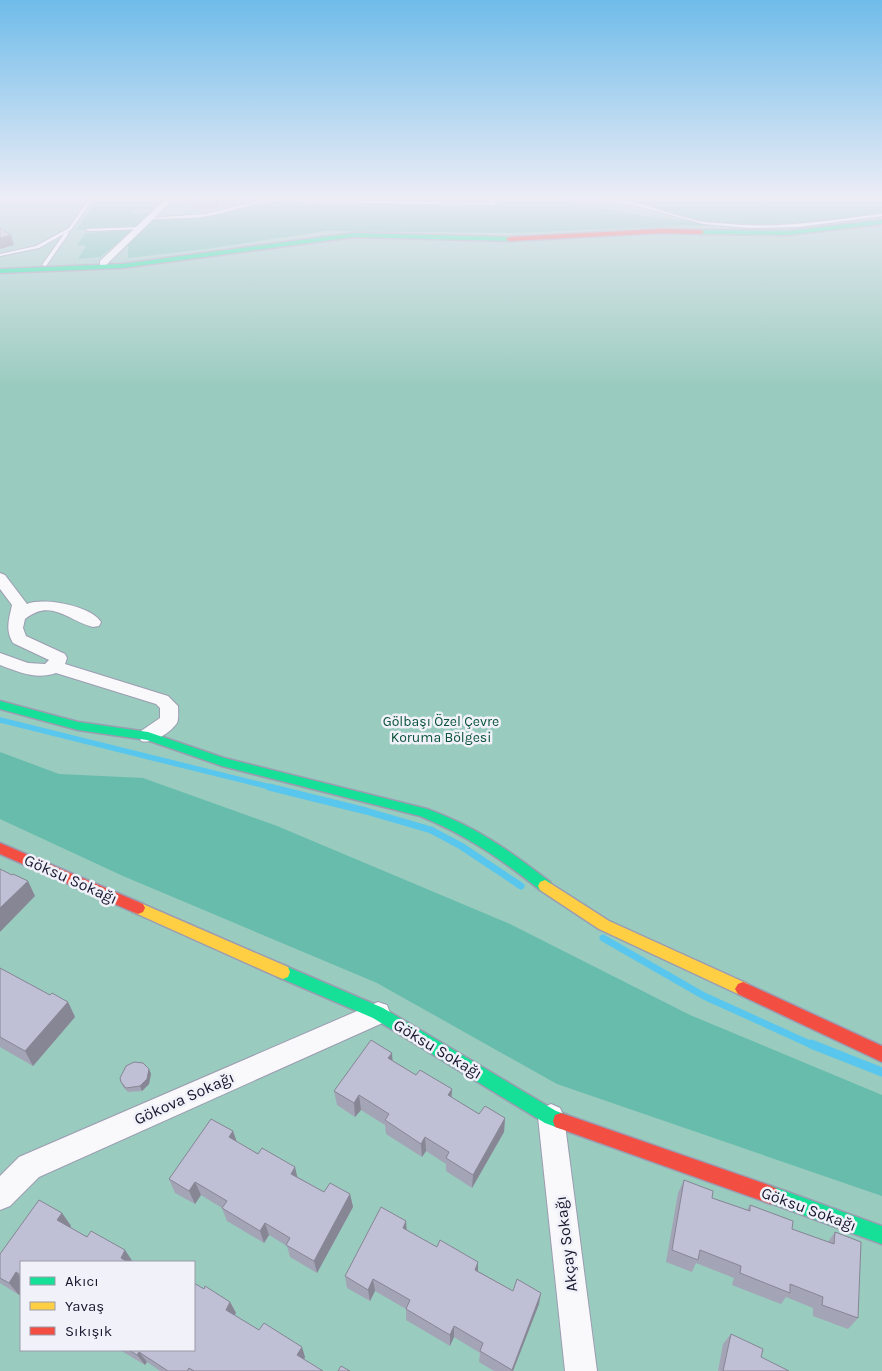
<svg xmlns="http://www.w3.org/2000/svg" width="882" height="1371" font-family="Karla,sans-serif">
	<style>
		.green { fill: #99cbbf; fill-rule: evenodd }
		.forest { fill: #67bcac }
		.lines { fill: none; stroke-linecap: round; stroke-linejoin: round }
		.stream-far2 { stroke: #59c7ed; stroke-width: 5.5 }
		.stream-far1 { stroke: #59c7ed; stroke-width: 7 }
		.stream { stroke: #59c7ed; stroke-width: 9 }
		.lane-casing { stroke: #9c9cb1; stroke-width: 2 }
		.street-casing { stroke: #9c9cb1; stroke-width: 2 }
		.fast-casing { stroke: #9c9cb1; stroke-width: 3 }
		.slow-casing { stroke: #9c9cb1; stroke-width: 3 }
		.jam-casing { stroke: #9c9cb1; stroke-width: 3 }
		.lane { fill: #f9f9fc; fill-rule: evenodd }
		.street { fill: #f9f9fc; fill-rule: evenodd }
		.fast { fill: #16e098; fill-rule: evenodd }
		.slow { fill: #ffcf43; fill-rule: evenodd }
		.jam { fill: #f24e42; fill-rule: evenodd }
		.wall { fill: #a4a4b7 }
		.shaded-wall { fill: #868695 }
		.building { fill: #bfbfd5; stroke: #868695 }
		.labels { text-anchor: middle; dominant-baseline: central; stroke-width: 5; stroke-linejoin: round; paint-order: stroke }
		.park-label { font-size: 14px; fill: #0a533a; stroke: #f1f2f9 }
		.near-street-label { font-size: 16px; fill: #191730; stroke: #f1f2f9 }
	</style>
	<rect width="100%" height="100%" fill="#d6d6ec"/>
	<path class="green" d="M0,196H882V1371H0ZM21,1262H194V1350H21Z"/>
	<path class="forest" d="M269,196H537L655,218L691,221L709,226H681L518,233L326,231L206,249L128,258V239L151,218L207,215L267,202Z
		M590,196H882V215L798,226L749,227L704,223L642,206Z
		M98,199H161L165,200L154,211L141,209L132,211L136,214L153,212L136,227L76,230Z
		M134,230L100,257L78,259L86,246L77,245L85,233Z
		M0,752L59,774L143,778L277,826L510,924L690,1015L882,1095V1196L557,1084L377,983L123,876L0,819Z"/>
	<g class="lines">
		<path class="stream-far2" d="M0,720L274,788"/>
		<path class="stream-far1" d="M269,787L366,811L431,830L461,846L521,886
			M603,938L704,996L814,1046"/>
		<path class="stream" d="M811,1044L882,1072"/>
		<g class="lane-casing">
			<path id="lane" d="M91,196H95L71,230L68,232L69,233L46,266L42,265L64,234L39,248L0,256V254L36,246L69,228Z
				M263,196H267L263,200L296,198L303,200L491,203L489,201L462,196C474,196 488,196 497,204L495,205L303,202C273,194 237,211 207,216C189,219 170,218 152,219L150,218L206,214L258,201Z
				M588,196C627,196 666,214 703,222C712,223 721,223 730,224C781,229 831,220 882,214V216L798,227L749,228L704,224L642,207Z
				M170,197L205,198L207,199L205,200L171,199Z
				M140,227L141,229L88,231L86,230L88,229Z"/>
		</g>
		<g class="street-casing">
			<path id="street" d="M169,196H177L106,265H100V261Z
				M0,573L5,575L27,604C44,597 91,606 101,622L99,626L93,627C67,620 51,598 25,619L23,628L26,636L65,654L67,658L65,664L168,696L178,706C178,711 179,718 177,723C170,733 153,744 141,741L139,736L141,731L160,718V708L156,704L56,673C37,680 18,672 0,665V653L28,663L45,664L49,660L13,643C5,630 9,619 12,605L0,589Z
				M378,1002L387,1005L390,1013L387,1021L39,1177L10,1206L0,1210V1176L19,1157Z
				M551,1104L560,1108L564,1117L597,1371H565L538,1117L542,1108Z"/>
		</g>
		<g class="fast-casing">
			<path id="fast" d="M882,220V224L788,235L701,234L698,232L701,230L788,231Z
				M354,233L509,237L512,239L509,241L354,237L122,268L0,273V269L122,264Z
				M0,701L78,722L148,732L224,758L427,809C476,827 509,850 550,882L552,886L550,890L545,892L540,890C501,859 467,835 420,816L222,766L147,740L78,730L0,709Z
				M283,965L383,1008L556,1111L567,1115L569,1121L567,1127L561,1129L545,1123L373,1018L278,977L276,972L278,967Z
				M771,1186L882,1226V1244L765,1201L762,1195L765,1189Z"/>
		</g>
		<g class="slow-casing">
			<path id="slow" d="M545,880L609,921L748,984L751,989L748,994L743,996L738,994L599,929L540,890L538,886L540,882Z
				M138,902L288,967L290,972L288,977L283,979L278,977L133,912L131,908L133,904Z"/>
		</g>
		<g class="jam-casing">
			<path id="jam" d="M662,229L701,230L704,232L701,234L662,233L509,241L506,239L509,237Z
				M0,843L143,904L145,908L143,912L138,914L133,912L0,854Z
				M743,982L882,1046V1062L738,994L735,989L738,984Z
				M561,1113L771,1186L777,1189L780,1195L777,1201L771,1204L561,1129L555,1127L553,1121L555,1115Z"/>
		</g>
		<use href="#lane" class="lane"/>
		<use href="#street" class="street"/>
		<use href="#fast" class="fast"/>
		<use href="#slow" class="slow"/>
		<use href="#jam" class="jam"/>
	</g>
	<path class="wall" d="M200,196H240L238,199H234L235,204L219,205L216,209L192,208L191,202Z
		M0,968L50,995L68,1002L75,1017L33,1066L0,1047Z
		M393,1061L416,1075L452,1089L451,1098L479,1114L505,1118L504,1132L472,1188L446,1171V1164L426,1151L422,1157L386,1134L385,1125L361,1110L355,1117L337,1105L334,1091Z
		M149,1069L151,1074L149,1084L142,1091L128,1092L123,1087L121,1082Z
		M233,1131L236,1141L324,1192L350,1194L353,1207L317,1273L290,1257L287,1246L269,1235L264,1243L227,1221L222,1208L201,1195L195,1204L175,1193L169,1179Z
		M684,1180L712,1198L747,1210L750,1205L792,1229L828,1242L835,1232L858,1318L848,1329L813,1316V1308L786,1297L781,1304L732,1285L734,1278L696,1263L692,1272L666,1262L678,1193Z
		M62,1213L71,1226L69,1227L133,1262H21V1292L19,1295L0,1283V1254Z
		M407,1230L437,1247L478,1262V1271L513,1291L539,1304L513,1371H494L479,1362L480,1353L454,1337L450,1346L406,1320V1309L375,1291L370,1301L347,1288L345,1276Z
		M204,1289L230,1302L236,1313L234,1315L305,1357L304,1360L323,1371H160L147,1362L145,1365L120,1350H194Z
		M731,1334L761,1357L789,1371H718L723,1344Z"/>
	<path class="shaded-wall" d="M218,199L219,205L216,209L215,203Z
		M11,235L14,245L0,249V238Z
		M28,881L35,896L0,932V908Z
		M68,1002L75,1017L33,1066L25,1051Z
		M392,1053L393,1067L388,1058Z
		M149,1069L151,1074L149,1084L142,1091L140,1086Z
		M452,1089L451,1104L448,1095Z
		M359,1095L361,1110L355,1117L354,1103Z
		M505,1118L504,1132L472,1188L473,1175Z
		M233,1131L238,1145L229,1137Z
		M425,1137L426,1151L422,1157L421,1144Z
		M295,1167L298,1180L291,1174Z
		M195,1182L201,1195L195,1204L189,1191Z
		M350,1194L353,1207L317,1273L314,1261Z
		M62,1213L71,1226L66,1233L57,1220Z
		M406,1221L407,1233L403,1228Z
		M265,1223L269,1235L264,1243L260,1231Z
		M125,1250L133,1262H123L121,1258Z
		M478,1262V1274L475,1270Z
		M16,1272L21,1278V1292L19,1295L9,1283Z
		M373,1279L375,1291L370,1301L368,1290Z
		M541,1293L539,1304L513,1371H512Z
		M230,1302L236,1313L231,1321L226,1310Z
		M454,1326V1337L450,1346V1335Z
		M302,1347L305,1357L301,1366L297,1355Z
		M139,1352L147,1362L145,1365L137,1355Z"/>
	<path class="building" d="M195,196L234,199H218L215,203L191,202Z
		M0,228L11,235L0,238Z
		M0,869L12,875L13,874L28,881L0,908Z
		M0,968L50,995L52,993L68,1002L25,1051L0,1037Z
		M371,1040L392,1053L388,1058L416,1075L420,1070L452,1089L448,1095L479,1114L485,1106L505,1118L473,1175L446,1158L449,1152L425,1137L421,1144L385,1120L389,1114L359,1095L354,1103L334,1091Z
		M134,1062L143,1063L149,1069L147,1079L140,1086L126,1088L121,1082L120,1078L126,1066Z
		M211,1119L233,1131L229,1137L258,1154L262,1148L295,1167L291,1174L324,1192L330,1183L350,1194L314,1261L286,1245L290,1238L265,1223L260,1231L222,1208L227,1201L195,1182L189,1191L169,1179Z
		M684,1180L713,1191L712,1198L750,1211V1205L793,1221L792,1229L834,1244L835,1232L861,1242L858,1318L822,1305L823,1297L790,1284V1293L740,1273L741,1266L700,1250L698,1260L672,1250Z
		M39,1200L62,1213L57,1220L87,1237L91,1231L125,1250L121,1258L128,1262H21V1275L16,1272L9,1283L0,1278V1254Z
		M381,1207L406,1221L403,1228L437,1247L440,1240L478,1262L475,1270L513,1291L517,1279L541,1293L512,1370L480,1351L483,1343L454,1326L450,1335L406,1309L410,1300L373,1279L368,1290L345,1276Z
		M194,1283L204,1289L205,1286L230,1302L226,1310L259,1330L264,1323L302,1347L297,1355L323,1371H194L189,1368L187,1371H168L139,1352L137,1355L129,1350H194Z
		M731,1334L763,1349L761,1357L789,1371H723Z
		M341,1366L350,1371H338Z"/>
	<linearGradient id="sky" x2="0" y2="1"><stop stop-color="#6fbcea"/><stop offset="0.51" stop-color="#ededf6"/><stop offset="1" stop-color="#ededf6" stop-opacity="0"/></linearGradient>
	<rect width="882" height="388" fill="url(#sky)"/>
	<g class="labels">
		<g class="park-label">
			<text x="441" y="721">Gölbaşı Özel Çevre<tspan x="441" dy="16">Koruma Bölgesi</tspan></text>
		</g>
		<g class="near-street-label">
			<text transform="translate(71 879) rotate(24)">Göksu Sokağı</text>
			<text transform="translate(438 1049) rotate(31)">Göksu Sokağı</text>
			<text transform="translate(184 1098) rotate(-24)">Gökova Sokağı</text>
			<text transform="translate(809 1209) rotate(20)">Göksu Sokağı</text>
			<text transform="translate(566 1244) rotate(-97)">Akçay Sokağı</text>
		</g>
	</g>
	<rect x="20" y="1261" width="175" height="90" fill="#f1f2f9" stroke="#9b9aa9"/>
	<rect x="30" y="1277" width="25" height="8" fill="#16e098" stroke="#9b9aa9"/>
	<text x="65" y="1286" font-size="15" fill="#191730">Akıcı</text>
	<rect x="30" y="1302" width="25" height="8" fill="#ffcf43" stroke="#9b9aa9"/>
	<text x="65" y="1311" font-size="15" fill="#191730">Yavaş</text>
	<rect x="30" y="1327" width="25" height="8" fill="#f24e42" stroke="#9b9aa9"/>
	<text x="65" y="1336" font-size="15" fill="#191730">Sıkışık</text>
</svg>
